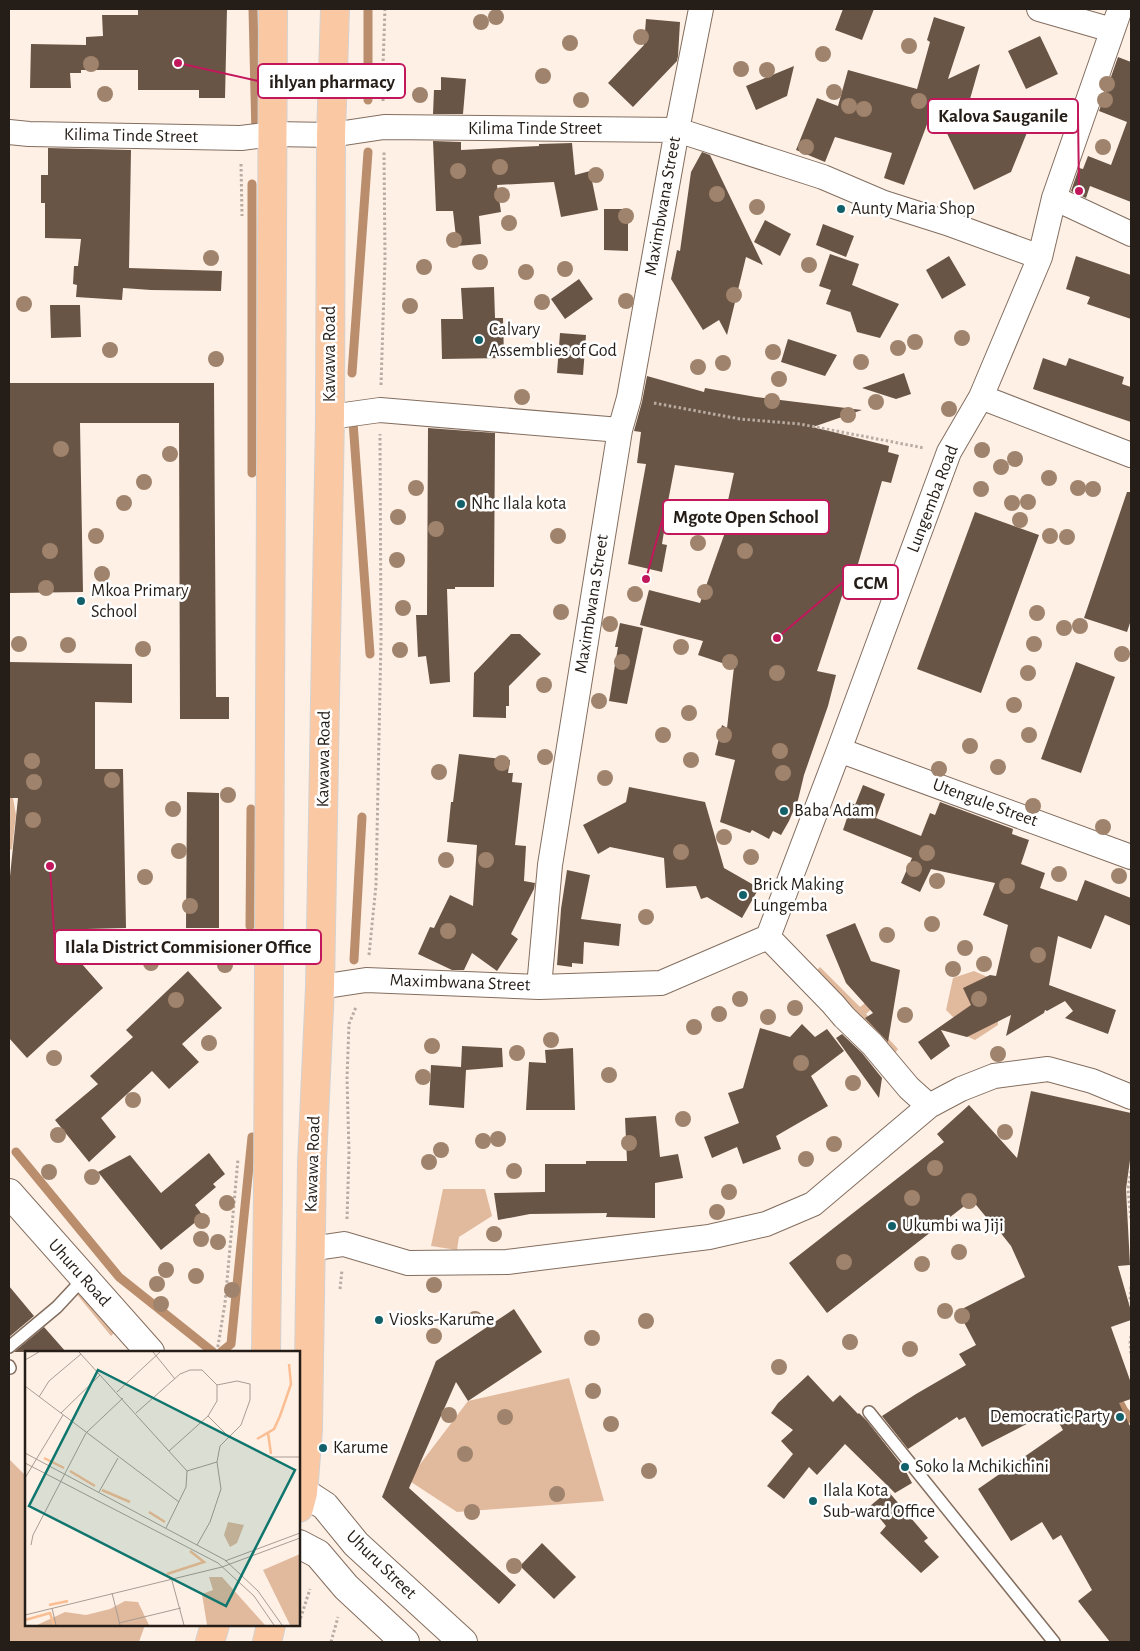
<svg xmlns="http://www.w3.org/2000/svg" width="1140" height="1651" font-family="'Alegreya Sans',sans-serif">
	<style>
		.green { fill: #e1ba9e }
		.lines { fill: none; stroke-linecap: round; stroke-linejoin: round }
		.stream { stroke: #ba8e6d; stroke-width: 9 }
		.building { fill: #695546 }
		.service-casing { stroke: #836e5f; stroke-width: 14 }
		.minor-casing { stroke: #836e5f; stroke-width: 26 }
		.secondary-casing { stroke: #836e5f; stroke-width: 30 }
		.primary-casing { stroke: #d3d2d1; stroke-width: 30 }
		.path { stroke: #b7aba2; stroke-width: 3; stroke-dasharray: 2.5 2.5; stroke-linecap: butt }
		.service { stroke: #fff; stroke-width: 11 }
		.minor { stroke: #fff; stroke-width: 24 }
		.secondary { stroke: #fff; stroke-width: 28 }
		.primary { stroke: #fac9a4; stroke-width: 28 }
		.tree { fill: #9f836c }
		.poi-dot { fill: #12616a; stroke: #fff; stroke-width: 2 }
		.labels { text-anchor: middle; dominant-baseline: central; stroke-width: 5; stroke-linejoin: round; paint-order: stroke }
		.street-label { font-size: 18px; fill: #251d17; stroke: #fff }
		.poi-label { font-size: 18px; fill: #251d17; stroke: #fff; text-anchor: start }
		.inset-river { fill: none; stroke: #fabe92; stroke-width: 2.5 }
		.inset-road { fill: none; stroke: #a89c93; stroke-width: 1 }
		.view { fill: #0f766e; fill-opacity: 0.15; stroke: #0f766e; stroke-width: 2.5 }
		.inset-edge { fill: none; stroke: #251d17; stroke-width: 2.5 }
		.leader { fill: none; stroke: #c2185b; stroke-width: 2 }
		.callout-dot { fill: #c2185b; stroke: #fff; stroke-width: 2 }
		.callout { fill: #fff; stroke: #c2185b; stroke-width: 2 }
		.callout-label { font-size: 19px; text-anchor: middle; font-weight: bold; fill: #251d17 }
	</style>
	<rect width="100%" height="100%" fill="#fff0e6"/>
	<path class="green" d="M9,781H10L16,815L12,849L9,850Z
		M820,967L860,1007L888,985L891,990L866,1014L898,1049L895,1053L815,972Z
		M974,971L990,978L997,984L998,1025L975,1040L955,1031V1019L946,1010L953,978Z
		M443,1189H485L492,1216L459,1237L457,1250L431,1246Z
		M81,1279L122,1325L111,1336L70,1286Z
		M569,1378L604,1501L457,1512L408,1480L468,1401Z
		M9,1459L26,1476V1625H145L139,1642H9Z"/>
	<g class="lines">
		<path class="stream" d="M253,9L256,136
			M368,100V9
			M252,184V473
			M352,373L368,152
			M353,422L370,654
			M250,926L251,809
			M354,960L362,817
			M16,1152L119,1277L213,1352
			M221,1352L231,1344L252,1137
			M1115,1394L1124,1411L1131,1419"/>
	</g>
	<path class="building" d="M138,9H227L225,98H199V90H138V70H81V73H70L71,88H30L31,44L86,45V37L103,36L102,15H138Z
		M843,9H874L862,40L835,30Z
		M934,17L965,27L948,79L980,64L968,106L1028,130L1011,172L974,190L934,106L904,185L884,178L892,153L835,137L825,162L796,150L817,98L838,106L848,70L917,89L930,42L927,40Z
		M646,19L680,22L678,56L677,61L633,107L608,83L644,45Z
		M1040,36L1058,74L1026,89L1008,51Z
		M1118,57L1131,62V202L1090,186L1086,198L1071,191L1079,168L1083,169L1088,156L1111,165L1127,122L1099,111Z
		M794,66L787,96L756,110L746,86Z
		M441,77L466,79L463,114H433L434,90H441Z
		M433,141L461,142V150L539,146V144L572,143L575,175L590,171L598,210L561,217L554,182L497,185L501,212L479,216L481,244L457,246L453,211H436Z
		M48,148L131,150L129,268L222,271L221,291L151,290L123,288L122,300L76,297L77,285L73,284L74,266H78L81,239L45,238V203H41V175H48Z
		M702,152L710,155L763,265L746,257L727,335L719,320L703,330L671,279L677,250L680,251L691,172Z
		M604,209H628V251L604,250Z
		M765,220L791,234L780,256L754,242Z
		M823,224L854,236L846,257L816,245Z
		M830,254L859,264L852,285L899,304L880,338L857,332L850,311V312L826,304L831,290L819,286Z
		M949,256L966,285L942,299L926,270Z
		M1076,256L1131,275V319L1087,304L1090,297L1066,289Z
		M579,279L593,299L565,319L551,299Z
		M494,287L495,318H503L504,358L442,359L441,319H463L461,288Z
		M50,305H80L81,337L51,338Z
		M560,333L586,335L583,375L557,373Z
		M788,339L837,355L825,376L781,362Z
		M1043,358L1066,366L1069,358L1124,377L1122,384L1131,387V422L1033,389Z
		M904,373L911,394L896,399L862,388Z
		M647,376L704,392L705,388L756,397L862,410L813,427L889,446L888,452L899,455L891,483L882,481L849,595L843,593L817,671L836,675L828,706L804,775L798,800L789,821L781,835L773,831L769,839L752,830L750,833L720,822L735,760L715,755L722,725L727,728L734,667L698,655L703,641L640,625L649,590L700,603L734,507L727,505L734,473L675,465L666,512L667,513L662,544L667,545L662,572L628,564L646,464L637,463L641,432L634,431L642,402Z
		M9,383H214L216,697H229V719H180L179,423H80L83,592L9,593Z
		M428,428L495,433L494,587H455V589H447L450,682L430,684L426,656L418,657L416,615H427Z
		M1127,492H1131V620L1127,632L1084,618Z
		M975,512L1039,535L981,693L917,669Z
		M620,623L643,628L627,704L609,701L618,647H615Z
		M511,634H520L541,654L509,686V706H506V718L473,717L474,673Z
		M9,662L132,664V703L95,702V769H123L126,928L86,929V933L53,931L103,988L27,1058L9,1038V886L18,798H10Z
		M1076,662L1115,677L1081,773L1041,759Z
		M459,754L510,760L508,773H513L512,782L522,783L515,845L526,846L524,881L535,883L534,889L511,934L518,939L497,971L472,953L464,970H452L418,954L430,927L434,928L450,895L473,906L477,845L447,842L451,802H453Z
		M863,785L885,794L876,818L921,836L930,813L935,815L940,802L1013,829L1012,834L1029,840L1021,864L1045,873L1040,888L1077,901L1085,880L1131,898V926L1105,915L1091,949L1058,936L1049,985L1116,1010L1108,1034L1065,1018L1073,1011L1065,1001L1047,1011L1045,1010L1044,1013L1006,1036L1011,1015L967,1037L941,1030L950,1046L931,1060L918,1042L971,1005L963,988L990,975L996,976L1008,925L983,915L995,883L931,869L920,892L901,883L912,858L843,830L852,803L855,805Z
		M629,787L705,802L724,868L759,888L742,918L707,897L701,899L696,886L666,888L664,858L610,847L598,854L583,825L626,802Z
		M187,792L219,793V928H186Z
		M567,870L590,875L581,919L621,924L619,946L584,942L583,964L572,963V967L557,965L561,909Z
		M855,923L871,961L900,970L888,1042L865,1018L873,1013L846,983L826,935Z
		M188,971L222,1008L182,1044L199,1062L169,1089L152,1071L101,1118L116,1137L89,1162L55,1120L98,1084L90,1076L133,1037L126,1030Z
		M802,1024L815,1037L827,1029L844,1051L811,1076L828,1106L776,1136L781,1149L743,1164L737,1147L712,1158L704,1137L739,1123L728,1093L743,1088L760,1028L790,1037Z
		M842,1034L862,1053L882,1078L879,1098L836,1038Z
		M462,1046L502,1048L503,1067L466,1070L464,1108L429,1105L431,1065L461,1067Z
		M573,1048L575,1110H526L529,1062L546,1063L545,1050Z
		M1031,1091L1131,1113V1153L1126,1189L1130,1265L1118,1266L1131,1311V1320L1111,1327L1131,1383V1399L1119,1403L1131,1428V1642H1110L1078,1601L1092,1590L1061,1535L1053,1540L1042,1522L1011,1541L978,1489L1063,1430L1052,1411L982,1447L965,1417L959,1420L957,1417L908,1449L882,1416L916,1394L966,1365L959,1354L976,1345L958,1311L1025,1277L1011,1246L992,1222L991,1223L972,1200L827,1313L789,1263L944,1142L937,1134L969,1105L1017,1158Z
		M656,1116L660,1157L678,1154L683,1178L655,1183V1218L606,1217L607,1213L530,1214L498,1220L494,1193L545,1192V1164H586V1161H627L625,1118Z
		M209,1153L225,1174L213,1184L216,1187L195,1205L203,1216L161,1250L98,1172L130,1155L161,1193Z
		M9,1286L34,1316L9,1337Z
		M514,1309L542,1352L468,1401L456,1382L409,1488L516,1585L499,1604L382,1497L436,1361Z
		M44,1327L66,1352H14Z
		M808,1375L833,1402L840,1395L858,1414L859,1413L867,1421L904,1468L912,1483L895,1493L845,1444L817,1475L809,1467L784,1499L767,1486L793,1454L781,1441L793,1430L771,1413L778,1403Z
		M888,1491L928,1538L924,1541L939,1557L921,1573L880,1533L886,1526L870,1506Z
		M542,1543L576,1577L554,1599L520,1566Z"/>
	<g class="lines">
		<g class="service-casing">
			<path id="service" d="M9,1347L57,1307L84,1278
				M9,1366L10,1368
				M869,1412L1054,1642"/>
		</g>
		<g class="minor-casing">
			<path id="minor" d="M1039,9L1112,30
				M9,132L29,134L241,138L273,134L331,135L384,127L677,130L823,177L884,203L947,223L1040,257
				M1054,198L1131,234
				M981,397L1131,455
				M330,417L380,410L620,430
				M839,750L1131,857
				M768,937L833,1004L844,1017L872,1044L909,1088L929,1106
				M320,987L366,980L539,987L661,983L768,937L839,750L949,452L981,397L1040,257L1054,198L1120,9
				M539,987L550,865L620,430L629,398L677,130L701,9
				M310,1249L344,1244L408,1263L507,1262L709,1237L766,1224L813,1204L929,1106L961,1089L994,1076L1048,1069L1092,1081L1131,1097"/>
		</g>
		<g class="secondary-casing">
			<path id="secondary" d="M9,1193L150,1352
				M299,1489L325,1506L356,1544L463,1642
				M299,1544L318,1554L346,1587L405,1642"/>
		</g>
		<g class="primary-casing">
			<path id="primary" d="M266,1352L268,1195L273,9
				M299,1508L303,1493L308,1430L312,1162L320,987L330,417L331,135L335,9
				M210,1642L215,1625
				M267,1642L271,1625"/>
		</g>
		<path class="path" d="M383,101V65L385,9
			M241,164L242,216
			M381,385L385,259L384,152
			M654,403L740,419L800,424L924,448
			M369,955L376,885L381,639L380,434
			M1131,1171L1128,1189L1131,1220
			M347,1219L349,1152L347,1078L349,1024L356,1007
			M1131,1287L1130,1297L1131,1303
			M340,1289L342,1270
			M1131,1336L1130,1343L1131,1354
			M217,1352L225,1303L238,1159
			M299,1623L310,1589
			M331,1642L338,1617"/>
		<use href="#service" class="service"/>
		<use href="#minor" class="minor"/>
		<use href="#secondary" class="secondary"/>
		<use href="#primary" class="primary"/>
	</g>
	<g class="tree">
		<circle cx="496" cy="17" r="8"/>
		<circle cx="481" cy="22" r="8"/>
		<circle cx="641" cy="37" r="8"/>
		<circle cx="570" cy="43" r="8"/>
		<circle cx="909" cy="46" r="8"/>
		<circle cx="823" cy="54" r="8"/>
		<circle cx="91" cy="64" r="8"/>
		<circle cx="741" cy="69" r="8"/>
		<circle cx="767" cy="70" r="8"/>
		<circle cx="543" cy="76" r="8"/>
		<circle cx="1107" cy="84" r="8"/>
		<circle cx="834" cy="92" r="8"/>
		<circle cx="105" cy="94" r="8"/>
		<circle cx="420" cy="95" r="8"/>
		<circle cx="581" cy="100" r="8"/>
		<circle cx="1105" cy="100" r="8"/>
		<circle cx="919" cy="101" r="8"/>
		<circle cx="849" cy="106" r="8"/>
		<circle cx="864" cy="109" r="8"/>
		<circle cx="806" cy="147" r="8"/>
		<circle cx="1103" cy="147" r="8"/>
		<circle cx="500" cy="167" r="8"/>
		<circle cx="458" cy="171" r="8"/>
		<circle cx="596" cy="175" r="8"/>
		<circle cx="717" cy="194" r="8"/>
		<circle cx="502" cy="195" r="8"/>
		<circle cx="757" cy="207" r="8"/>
		<circle cx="626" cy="216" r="8"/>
		<circle cx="509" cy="223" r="8"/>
		<circle cx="454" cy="240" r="8"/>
		<circle cx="211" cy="258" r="8"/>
		<circle cx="480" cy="262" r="8"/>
		<circle cx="809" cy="265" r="8"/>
		<circle cx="424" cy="267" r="8"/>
		<circle cx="565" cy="269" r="8"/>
		<circle cx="526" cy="272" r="8"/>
		<circle cx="734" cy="295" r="8"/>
		<circle cx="626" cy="301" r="8"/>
		<circle cx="542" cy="302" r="8"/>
		<circle cx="24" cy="304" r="8"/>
		<circle cx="410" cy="306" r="8"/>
		<circle cx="962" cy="338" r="8"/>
		<circle cx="915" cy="342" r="8"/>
		<circle cx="898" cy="348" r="8"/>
		<circle cx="110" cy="350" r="8"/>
		<circle cx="773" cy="352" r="8"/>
		<circle cx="216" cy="359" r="8"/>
		<circle cx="861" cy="362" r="8"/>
		<circle cx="723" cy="363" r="8"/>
		<circle cx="698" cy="367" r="8"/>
		<circle cx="779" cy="379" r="8"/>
		<circle cx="522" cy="397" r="8"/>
		<circle cx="772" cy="401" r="8"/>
		<circle cx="876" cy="402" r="8"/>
		<circle cx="949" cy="409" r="8"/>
		<circle cx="848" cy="415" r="8"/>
		<circle cx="61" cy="449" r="8"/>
		<circle cx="982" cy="450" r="8"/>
		<circle cx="170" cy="454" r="8"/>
		<circle cx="1015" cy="459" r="8"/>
		<circle cx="1001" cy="467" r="8"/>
		<circle cx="1049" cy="478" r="8"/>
		<circle cx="144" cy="482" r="8"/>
		<circle cx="416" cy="488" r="8"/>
		<circle cx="1078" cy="488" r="8"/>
		<circle cx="981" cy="489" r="8"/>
		<circle cx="1093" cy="489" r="8"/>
		<circle cx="1028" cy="502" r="8"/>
		<circle cx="124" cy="503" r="8"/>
		<circle cx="1012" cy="503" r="8"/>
		<circle cx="398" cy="517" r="8"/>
		<circle cx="1020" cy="520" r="8"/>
		<circle cx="436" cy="529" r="8"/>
		<circle cx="96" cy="536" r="8"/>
		<circle cx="558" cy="536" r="8"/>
		<circle cx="1050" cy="536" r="8"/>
		<circle cx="1067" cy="537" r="8"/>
		<circle cx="698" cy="543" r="8"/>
		<circle cx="50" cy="551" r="8"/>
		<circle cx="745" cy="551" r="8"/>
		<circle cx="397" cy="560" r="8"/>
		<circle cx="102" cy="574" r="8"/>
		<circle cx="46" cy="588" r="8"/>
		<circle cx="705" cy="592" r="8"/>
		<circle cx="635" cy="594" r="8"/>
		<circle cx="403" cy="608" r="8"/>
		<circle cx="561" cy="612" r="8"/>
		<circle cx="1037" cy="613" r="8"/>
		<circle cx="610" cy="624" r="8"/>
		<circle cx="1080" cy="626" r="8"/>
		<circle cx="1064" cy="628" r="8"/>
		<circle cx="19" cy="644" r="8"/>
		<circle cx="1034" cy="644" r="8"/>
		<circle cx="68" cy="645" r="8"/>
		<circle cx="681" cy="647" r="8"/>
		<circle cx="143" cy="649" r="8"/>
		<circle cx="400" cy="650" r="8"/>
		<circle cx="1122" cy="654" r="8"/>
		<circle cx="622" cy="662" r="8"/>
		<circle cx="730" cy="662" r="8"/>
		<circle cx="777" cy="673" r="8"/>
		<circle cx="1028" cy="673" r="8"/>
		<circle cx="544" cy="685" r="8"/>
		<circle cx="599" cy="701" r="8"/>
		<circle cx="1014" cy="705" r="8"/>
		<circle cx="689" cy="713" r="8"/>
		<circle cx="663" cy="735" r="8"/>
		<circle cx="724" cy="735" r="8"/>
		<circle cx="1029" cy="735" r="8"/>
		<circle cx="970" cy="746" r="8"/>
		<circle cx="780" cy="751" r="8"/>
		<circle cx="545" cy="757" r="8"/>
		<circle cx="691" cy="760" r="8"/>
		<circle cx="32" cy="761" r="8"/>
		<circle cx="502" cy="763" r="8"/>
		<circle cx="998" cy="767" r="8"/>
		<circle cx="939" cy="769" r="8"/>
		<circle cx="439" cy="772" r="8"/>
		<circle cx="783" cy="773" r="8"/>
		<circle cx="605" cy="778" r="8"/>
		<circle cx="112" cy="780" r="8"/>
		<circle cx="34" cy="782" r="8"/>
		<circle cx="228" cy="795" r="8"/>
		<circle cx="1033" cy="806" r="8"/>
		<circle cx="173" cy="809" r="8"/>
		<circle cx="33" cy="820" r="8"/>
		<circle cx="1103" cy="827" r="8"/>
		<circle cx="724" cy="837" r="8"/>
		<circle cx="179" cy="851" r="8"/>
		<circle cx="681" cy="852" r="8"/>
		<circle cx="927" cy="853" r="8"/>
		<circle cx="751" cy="857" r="8"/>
		<circle cx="446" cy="860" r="8"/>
		<circle cx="486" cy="860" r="8"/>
		<circle cx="914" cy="869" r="8"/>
		<circle cx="1059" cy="874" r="8"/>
		<circle cx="1119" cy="876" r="8"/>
		<circle cx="145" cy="877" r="8"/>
		<circle cx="937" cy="881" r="8"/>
		<circle cx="1007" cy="886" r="8"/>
		<circle cx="190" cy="906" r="8"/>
		<circle cx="646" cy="917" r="8"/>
		<circle cx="932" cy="924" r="8"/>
		<circle cx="448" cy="931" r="8"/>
		<circle cx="887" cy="935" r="8"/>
		<circle cx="965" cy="948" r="8"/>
		<circle cx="1038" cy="955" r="8"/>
		<circle cx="151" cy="963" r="8"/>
		<circle cx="984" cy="964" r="8"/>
		<circle cx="225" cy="965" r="8"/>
		<circle cx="953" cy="969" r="8"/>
		<circle cx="740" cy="999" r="8"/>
		<circle cx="979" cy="999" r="8"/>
		<circle cx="176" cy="1000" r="8"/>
		<circle cx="795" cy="1008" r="8"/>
		<circle cx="719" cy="1014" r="8"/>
		<circle cx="905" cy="1015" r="8"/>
		<circle cx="768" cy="1017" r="8"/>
		<circle cx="694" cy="1027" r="8"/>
		<circle cx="551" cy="1040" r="8"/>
		<circle cx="209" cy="1043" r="8"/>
		<circle cx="432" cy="1046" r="8"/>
		<circle cx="517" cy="1053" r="8"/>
		<circle cx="998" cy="1054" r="8"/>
		<circle cx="54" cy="1058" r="8"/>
		<circle cx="801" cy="1063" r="8"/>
		<circle cx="609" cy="1075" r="8"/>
		<circle cx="423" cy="1077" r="8"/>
		<circle cx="853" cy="1083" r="8"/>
		<circle cx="133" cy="1100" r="8"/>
		<circle cx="683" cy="1119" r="8"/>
		<circle cx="1005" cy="1132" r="8"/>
		<circle cx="58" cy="1135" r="8"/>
		<circle cx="498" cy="1139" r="8"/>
		<circle cx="483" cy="1141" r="8"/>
		<circle cx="629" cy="1143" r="8"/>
		<circle cx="834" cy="1144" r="8"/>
		<circle cx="441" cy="1150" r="8"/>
		<circle cx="806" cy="1159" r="8"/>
		<circle cx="429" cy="1162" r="8"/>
		<circle cx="935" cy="1168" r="8"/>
		<circle cx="514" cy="1171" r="8"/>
		<circle cx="49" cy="1172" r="8"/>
		<circle cx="92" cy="1177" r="8"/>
		<circle cx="729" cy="1192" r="8"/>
		<circle cx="912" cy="1198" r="8"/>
		<circle cx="969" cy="1201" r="8"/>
		<circle cx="227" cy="1203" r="8"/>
		<circle cx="717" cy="1212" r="8"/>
		<circle cx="202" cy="1221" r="8"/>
		<circle cx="494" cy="1234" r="8"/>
		<circle cx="201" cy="1239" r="8"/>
		<circle cx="218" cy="1242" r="8"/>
		<circle cx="959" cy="1252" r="8"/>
		<circle cx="844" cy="1262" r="8"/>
		<circle cx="922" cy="1264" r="8"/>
		<circle cx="166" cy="1270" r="8"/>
		<circle cx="196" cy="1276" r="8"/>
		<circle cx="157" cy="1284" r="8"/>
		<circle cx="434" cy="1285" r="8"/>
		<circle cx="232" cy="1290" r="8"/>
		<circle cx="161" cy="1304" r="8"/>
		<circle cx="945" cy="1311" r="8"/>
		<circle cx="962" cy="1316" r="8"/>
		<circle cx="475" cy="1319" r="8"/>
		<circle cx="646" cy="1321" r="8"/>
		<circle cx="434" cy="1336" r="8"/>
		<circle cx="592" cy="1338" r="8"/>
		<circle cx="850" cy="1342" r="8"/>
		<circle cx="910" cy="1349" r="8"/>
		<circle cx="779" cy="1367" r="8"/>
		<circle cx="593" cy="1391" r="8"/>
		<circle cx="449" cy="1415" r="8"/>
		<circle cx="505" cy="1417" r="8"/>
		<circle cx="611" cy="1424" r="8"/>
		<circle cx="465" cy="1454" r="8"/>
		<circle cx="649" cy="1471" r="8"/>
		<circle cx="557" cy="1494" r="8"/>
		<circle cx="472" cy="1512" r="8"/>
		<circle cx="514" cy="1566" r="8"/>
	</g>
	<g class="poi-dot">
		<circle cx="841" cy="209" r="5"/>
		<circle cx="479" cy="340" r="5"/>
		<circle cx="461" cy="504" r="5"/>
		<circle cx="81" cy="601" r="5"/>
		<circle cx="784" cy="811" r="5"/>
		<circle cx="743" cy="895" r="5"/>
		<circle cx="892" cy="1226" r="5"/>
		<circle cx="379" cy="1320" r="5"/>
		<circle cx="1120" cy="1417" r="5"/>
		<circle cx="323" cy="1448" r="5"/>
		<circle cx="905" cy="1467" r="5"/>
		<circle cx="813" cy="1501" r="5"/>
	</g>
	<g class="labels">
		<g class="street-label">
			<text x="535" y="129">Kilima Tinde Street</text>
			<text transform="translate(131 136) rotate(1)">Kilima Tinde Street</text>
			<text transform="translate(663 206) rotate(-80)">Maximbwana Street</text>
			<text transform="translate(330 354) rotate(-90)">Kawawa Road</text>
			<text transform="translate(933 499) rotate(-69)">Lungemba Road</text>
			<text transform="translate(592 604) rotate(-81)">Maximbwana Street</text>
			<text transform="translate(324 759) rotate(-89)">Kawawa Road</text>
			<text transform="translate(985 803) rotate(20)">Utengule Street</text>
			<text transform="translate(460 983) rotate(2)">Maximbwana Street</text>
			<text transform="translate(313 1164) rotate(-88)">Kawawa Road</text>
			<text transform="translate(79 1273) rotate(48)">Uhuru Road</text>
			<text transform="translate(381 1565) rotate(44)">Uhuru Street</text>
		</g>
		<g class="poi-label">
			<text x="851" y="209">Aunty Maria Shop</text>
			<text x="489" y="330">Calvary<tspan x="489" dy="21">Assemblies of God</tspan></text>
			<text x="471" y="504">Nhc Ilala kota</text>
			<text x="91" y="591">Mkoa Primary<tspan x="91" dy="21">School</tspan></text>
			<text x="794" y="811">Baba Adam</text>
			<text x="753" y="885">Brick Making<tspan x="753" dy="21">Lungemba</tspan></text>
			<text x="902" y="1226">Ukumbi wa Jiji</text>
			<text x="389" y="1320">Viosks-Karume</text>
			<text x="1110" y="1417" text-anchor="end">Democratic Party</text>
			<text x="333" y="1448">Karume</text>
			<text x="915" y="1467">Soko la Mchikichini</text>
			<text x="823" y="1491">Ilala Kota<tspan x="823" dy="21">Sub-ward Office</tspan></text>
		</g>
	</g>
	<g transform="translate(25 1351)">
		<rect width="275" height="275" fill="#fff0e6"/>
		<path d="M203,171L219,174L212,192L205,196L199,184ZM275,203V274H265L238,219ZM184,226H197L240,274H182L177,243L188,239ZM100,250L113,251L124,274H12L40,261L61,264L85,258Z" fill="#e1ba9e"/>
		<path class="inset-river" d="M243,82L246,103M232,88L249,78L255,65L266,33L264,13M19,107L39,117M45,120L70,135M77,139L105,151M124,161L140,171M142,223L179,211L165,200M24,254L43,250M0,269L25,262L29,274"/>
		<path class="inset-road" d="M54,1L162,120L161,136L141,177M128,1L150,28M0,9L14,1M0,35L154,151M92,41L135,1M14,46L24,30L56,3M36,62L75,24M111,62L155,23L165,19H177L192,34V50L183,65L144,100M183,65L204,86M0,102L200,209L233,240L257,274M245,106H275M0,112L193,212L229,245L249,274M162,120L192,111M0,127L38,64M74,141L93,107M6,194L8,184L61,82L98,47M172,194L185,171L196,138L192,111L195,95L216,74L225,49V33L212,30L192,34M200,210L275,182M146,226L159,274M87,242L95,274M27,257L31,274M0,264L197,216L275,187M94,272L156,257"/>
		<path class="view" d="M73,19L270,119L201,255L4,155Z"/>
		<rect width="275" height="275" class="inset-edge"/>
	</g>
	<path class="leader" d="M178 63L258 81M1079 191L1078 116M646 579L663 517M777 638L843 582M50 866L55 947"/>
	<g class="callout-dot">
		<circle cx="178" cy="63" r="5"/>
		<circle cx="1079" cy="191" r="5"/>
		<circle cx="646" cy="579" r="5"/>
		<circle cx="777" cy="638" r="5"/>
		<circle cx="50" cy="866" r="5"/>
	</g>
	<g class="callout">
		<rect x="258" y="64" width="147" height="34" rx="5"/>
		<rect x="928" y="99" width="150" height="34" rx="5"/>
		<rect x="663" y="500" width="166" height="34" rx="5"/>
		<rect x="843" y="565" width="55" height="34" rx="5"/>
		<rect x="55" y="930" width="266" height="34" rx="5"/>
	</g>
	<g class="callout-label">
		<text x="332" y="88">ihlyan pharmacy</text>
		<text x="1003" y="122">Kalova Sauganile</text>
		<text x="746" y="523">Mgote Open School</text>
		<text x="871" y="589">CCM</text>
		<text x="188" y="953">Ilala District Commisioner Office</text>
	</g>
	<rect width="1140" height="1651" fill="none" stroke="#251d17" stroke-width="20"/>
</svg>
